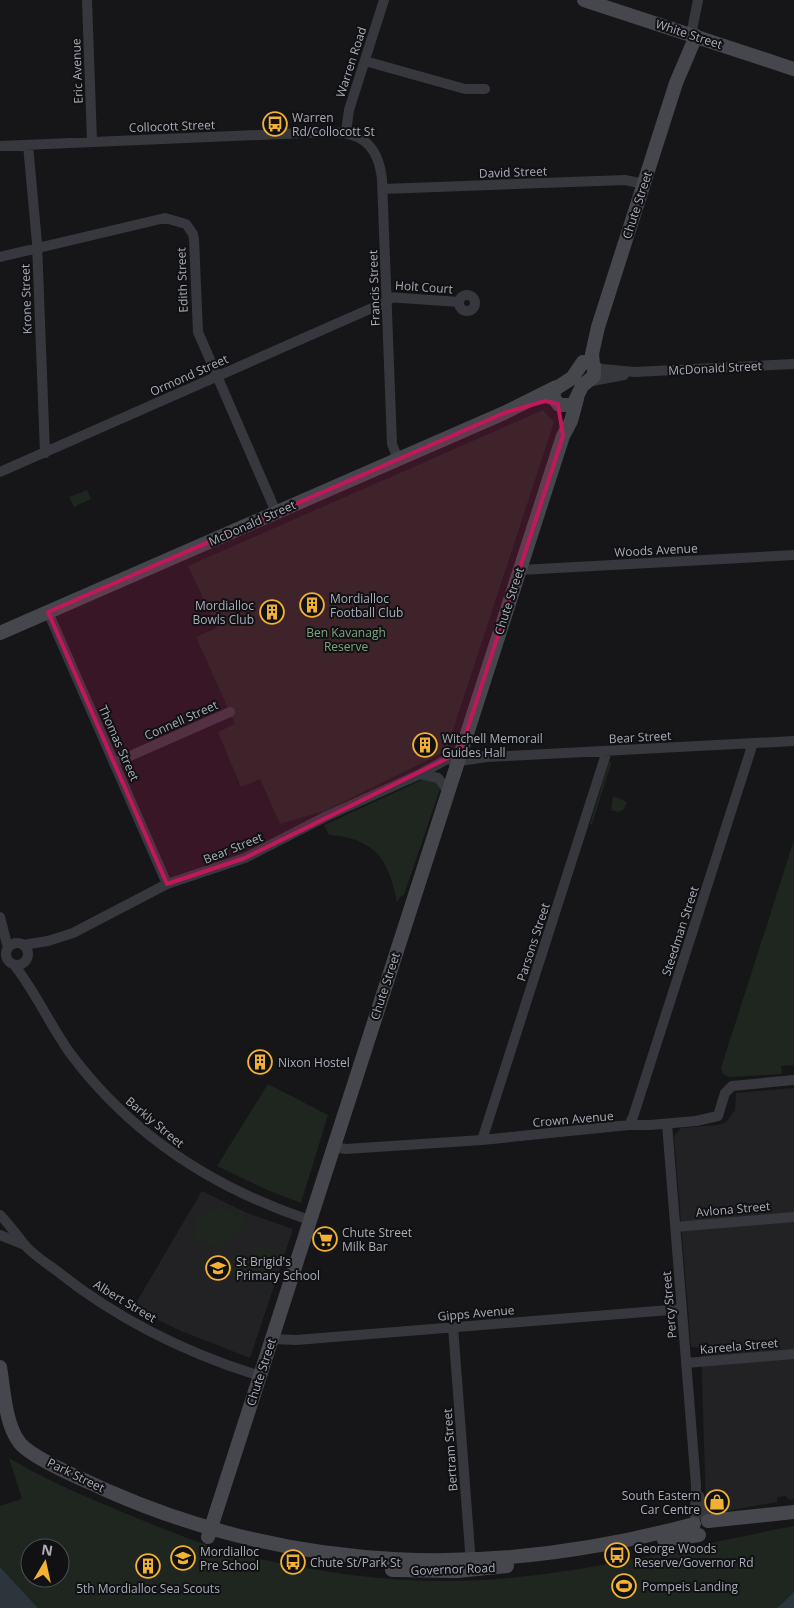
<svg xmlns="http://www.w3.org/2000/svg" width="794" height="1608" font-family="'Open Sans',sans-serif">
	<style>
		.built { fill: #222225 }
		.green { fill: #1e261f; fill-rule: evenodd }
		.water { fill: #2c353c }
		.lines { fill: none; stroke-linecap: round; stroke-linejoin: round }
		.street { stroke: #37383d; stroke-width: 10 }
		.secondary { stroke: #45474d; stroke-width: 14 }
		.marked { fill: #c2185b; fill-opacity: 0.2; stroke: #c2185b; stroke-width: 4; stroke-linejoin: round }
		.labels { text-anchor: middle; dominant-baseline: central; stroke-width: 4; stroke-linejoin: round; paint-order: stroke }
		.street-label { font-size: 12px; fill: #a8adb8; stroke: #111113 }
		.poi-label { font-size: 12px; fill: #a8adb8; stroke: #111113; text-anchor: start }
		.park-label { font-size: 12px; fill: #7fa381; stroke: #111113 }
	</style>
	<rect width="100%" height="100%" fill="#161618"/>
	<path class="built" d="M794,1088V1499L789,1500L786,1496L777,1497V1502L716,1513L706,1507L701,1348L691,1347L674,1136L681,1128L718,1125L726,1122L735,1110L736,1093Z
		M202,1191L247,1213L293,1229L250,1358L181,1331L133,1308Z"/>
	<path class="green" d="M543,410L554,422L446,751L327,810L280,824L260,779L241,787L218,732L235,724L196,637L217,628L188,566Z
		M87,490L91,499L74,507L69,497Z
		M612,761L592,824H590L609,762Z
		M422,780H429L439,784L440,789L404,895L400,897L397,903C390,861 375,838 329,835L324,825Z
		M613,796L627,802L624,809L619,812L611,810Z
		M794,840V1065L781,1066L782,1074L730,1077L723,1074L721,1068Z
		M268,1084L328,1115L301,1203L267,1190L217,1166Z
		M220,1206L247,1220L223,1248L193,1240L197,1216Z
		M256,1245L276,1251L271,1266L251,1260Z
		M231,1254L271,1267L265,1287L225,1274Z
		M9,1458C40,1477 75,1492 108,1506C149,1523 195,1543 238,1554C326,1575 419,1587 509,1578C604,1569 700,1544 794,1526V1592L777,1608H38L0,1567V1506L22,1499ZM30,1548H60V1578H30Z"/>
	<path class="water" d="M0,1567L38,1608H0Z
		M794,1592V1608H777Z"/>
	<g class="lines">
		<path class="street" d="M87,0L92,141
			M691,35L698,0
			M365,61L465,89H485
			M346,132L349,110L384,0
			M28,145L37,243L45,453
			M0,146L329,132C362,132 378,145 382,179L392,444L398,459
			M383,189L625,180L644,184
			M0,257L165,218L186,224L193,234L194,239L198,332L276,512
			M459 303a8 8 0 1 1 16 0a8 8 0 1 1-16 0Z
			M387,297L459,302
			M593,366L602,369L635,372L794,364
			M587,382L624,375
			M0,472L388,301
			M520,570L794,555
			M48,612L167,884
			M453,762L487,757L794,741
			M114,763L230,712
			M420,774L438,778L448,791
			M0,917L8,948
			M6 954a11 11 0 1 1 22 0a11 11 0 1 1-22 0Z
			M23,945L48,941L73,933L167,884L245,858L327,816L420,774L458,753L487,757
			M15,966C36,993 50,1025 70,1053C131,1135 213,1188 309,1220
			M667,1124L696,1485L695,1523
			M629,1125L633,1117L753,743
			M482,1140L607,751
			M333,1147L346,1149L482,1140L629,1125H650L696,1121L718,1116L725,1093L732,1086L794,1080
			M0,1215C9,1224 16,1234 24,1244C32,1254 46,1263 57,1271C117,1319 186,1353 260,1376
			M675,1227L794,1217
			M0,1235L25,1245
			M453,1327L471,1564
			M272,1339L296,1340L682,1309
			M686,1363L794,1354
			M699,1496L706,1520"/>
		<path class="secondary" d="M584,0L794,69
			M583,362H588L594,366V376L582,386L573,405H559L553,397L555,389L572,378Z
			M593,365L592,354L598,327L676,83L696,36
			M0,633L504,413L556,387
			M0,1367C4,1390 5,1423 19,1442C32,1459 87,1481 108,1491C300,1575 494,1578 694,1524
			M708,1521L794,1512
			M208,1537L563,436L571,421L577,399
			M664,1540L699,1535
			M392,1570L457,1571L507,1566"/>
	</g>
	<path class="marked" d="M545,401L558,404L563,436L460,752L245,858L167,884L48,612L504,413Z"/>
	<defs>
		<g id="bus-ring" transform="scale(1.25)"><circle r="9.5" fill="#111113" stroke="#f2b134" stroke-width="1.5"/><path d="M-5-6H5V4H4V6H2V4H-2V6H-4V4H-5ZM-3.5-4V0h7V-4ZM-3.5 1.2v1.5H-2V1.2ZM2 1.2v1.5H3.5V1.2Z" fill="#f2b134"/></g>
		<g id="building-ring" transform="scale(1.25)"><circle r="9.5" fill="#111113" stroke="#f2b134" stroke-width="1.5"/><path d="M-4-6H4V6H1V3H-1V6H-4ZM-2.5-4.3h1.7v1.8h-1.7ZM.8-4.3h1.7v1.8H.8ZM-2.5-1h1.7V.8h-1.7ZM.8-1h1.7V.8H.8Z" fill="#f2b134"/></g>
		<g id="supermarket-ring" transform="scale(1.25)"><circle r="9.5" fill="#111113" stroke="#f2b134" stroke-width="1.5"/><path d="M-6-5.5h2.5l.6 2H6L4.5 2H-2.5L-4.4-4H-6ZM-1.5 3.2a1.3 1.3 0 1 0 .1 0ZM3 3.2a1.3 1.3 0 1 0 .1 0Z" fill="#f2b134"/></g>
		<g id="school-ring" transform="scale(1.25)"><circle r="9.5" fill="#111113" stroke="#f2b134" stroke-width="1.5"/><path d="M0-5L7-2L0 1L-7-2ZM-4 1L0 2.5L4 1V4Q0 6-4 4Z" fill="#f2b134"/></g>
		<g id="shop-ring" transform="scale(1.25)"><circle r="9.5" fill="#111113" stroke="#f2b134" stroke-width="1.5"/><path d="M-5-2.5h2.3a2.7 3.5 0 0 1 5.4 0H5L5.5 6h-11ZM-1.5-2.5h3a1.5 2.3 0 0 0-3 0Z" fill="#f2b134"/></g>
		<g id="stadium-ring" transform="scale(1.25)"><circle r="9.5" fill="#111113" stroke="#f2b134" stroke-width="1.5"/><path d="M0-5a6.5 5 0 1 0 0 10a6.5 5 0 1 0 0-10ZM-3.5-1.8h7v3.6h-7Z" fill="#f2b134"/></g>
	</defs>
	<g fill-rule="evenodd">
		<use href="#bus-ring" x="275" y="124"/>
		<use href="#building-ring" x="312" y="605"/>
		<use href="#building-ring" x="272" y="612"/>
		<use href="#building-ring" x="425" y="745"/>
		<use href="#building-ring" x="260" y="1062"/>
		<use href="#supermarket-ring" x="325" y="1239"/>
		<use href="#school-ring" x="218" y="1268"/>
		<use href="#shop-ring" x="717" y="1502"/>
		<use href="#bus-ring" x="617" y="1555"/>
		<use href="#school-ring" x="183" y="1558"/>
		<use href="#bus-ring" x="293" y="1562"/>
		<use href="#building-ring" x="148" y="1566"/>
		<use href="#stadium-ring" x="624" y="1586"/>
	</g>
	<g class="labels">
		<g class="street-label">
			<text transform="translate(689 34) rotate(18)">White Street</text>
			<text transform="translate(351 62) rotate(-72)">Warren Road</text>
			<text transform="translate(77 71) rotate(-92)">Eric Avenue</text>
			<text transform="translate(172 126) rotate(-2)">Collocott Street</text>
			<text transform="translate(513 172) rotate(-2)">David Street</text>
			<text transform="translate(637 205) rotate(-72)">Chute Street</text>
			<text transform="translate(182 280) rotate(-92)">Edith Street</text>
			<text transform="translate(424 287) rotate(4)">Holt Court</text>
			<text transform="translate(374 288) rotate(-92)">Francis Street</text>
			<text transform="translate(26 299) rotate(-92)">Krone Street</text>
			<text transform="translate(715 368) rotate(-3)">McDonald Street</text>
			<text transform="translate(189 375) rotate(-24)">Ormond Street</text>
			<text transform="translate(252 523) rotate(-24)">McDonald Street</text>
			<text transform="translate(656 550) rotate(-3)">Woods Avenue</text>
			<text transform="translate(509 601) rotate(-72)">Chute Street</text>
			<text transform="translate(181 720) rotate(-24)">Connell Street</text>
			<text transform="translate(640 737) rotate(-3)">Bear Street</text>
			<text transform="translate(119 743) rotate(66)">Thomas Street</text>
			<text transform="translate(233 848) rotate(-22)">Bear Street</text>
			<text transform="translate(680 931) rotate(-72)">Steedman Street</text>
			<text transform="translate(533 942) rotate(-72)">Parsons Street</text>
			<text transform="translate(385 986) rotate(-72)">Chute Street</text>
			<text transform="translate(573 1119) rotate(-5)">Crown Avenue</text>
			<text transform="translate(155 1122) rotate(40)">Barkly Street</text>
			<text transform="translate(733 1209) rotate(-5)">Avlona Street</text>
			<text transform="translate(125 1301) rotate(31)">Albert Street</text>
			<text transform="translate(669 1305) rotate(-95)">Percy Street</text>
			<text transform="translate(476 1313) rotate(-5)">Gipps Avenue</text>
			<text transform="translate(739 1346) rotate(-5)">Kareela Street</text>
			<text transform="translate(261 1372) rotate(-72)">Chute Street</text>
			<text transform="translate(450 1450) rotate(-94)">Bertram Street</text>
			<text transform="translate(76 1475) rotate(26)">Park Street</text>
			<text transform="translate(453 1569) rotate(-2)">Governor Road</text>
		</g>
		<g class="poi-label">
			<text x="292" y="117">Warren<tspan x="292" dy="14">Rd/Collocott St</tspan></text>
			<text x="330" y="598">Mordialloc<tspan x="330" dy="14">Football Club</tspan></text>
			<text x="254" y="605" text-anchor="end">Mordialloc<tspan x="254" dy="14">Bowls Club</tspan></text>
			<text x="442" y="738">Witchell Memorail<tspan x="442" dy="14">Guides Hall</tspan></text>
			<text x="278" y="1062">Nixon Hostel</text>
			<text x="342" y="1232">Chute Street<tspan x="342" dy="14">Milk Bar</tspan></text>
			<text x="236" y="1261">St Brigid's<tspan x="236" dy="14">Primary School</tspan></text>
			<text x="700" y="1495" text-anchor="end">South Eastern<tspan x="700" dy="14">Car Centre</tspan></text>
			<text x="634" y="1548">George Woods<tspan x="634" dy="14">Reserve/Governor Rd</tspan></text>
			<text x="200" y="1551">Mordialloc<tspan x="200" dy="14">Pre School</tspan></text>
			<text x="310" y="1562">Chute St/Park St</text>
			<text x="642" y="1586">Pompeis Landing</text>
			<text x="148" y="1588" text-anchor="middle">5th Mordialloc Sea Scouts</text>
		</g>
		<g class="park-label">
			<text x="346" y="632">Ben Kavanagh<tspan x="346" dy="14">Reserve</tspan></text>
		</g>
	</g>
	<g transform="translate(45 1563) rotate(9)"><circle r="24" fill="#111113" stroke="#4d4f55"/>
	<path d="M0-4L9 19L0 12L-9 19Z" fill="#f2b134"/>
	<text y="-8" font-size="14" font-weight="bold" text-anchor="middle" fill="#a8adb8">N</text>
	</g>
</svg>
